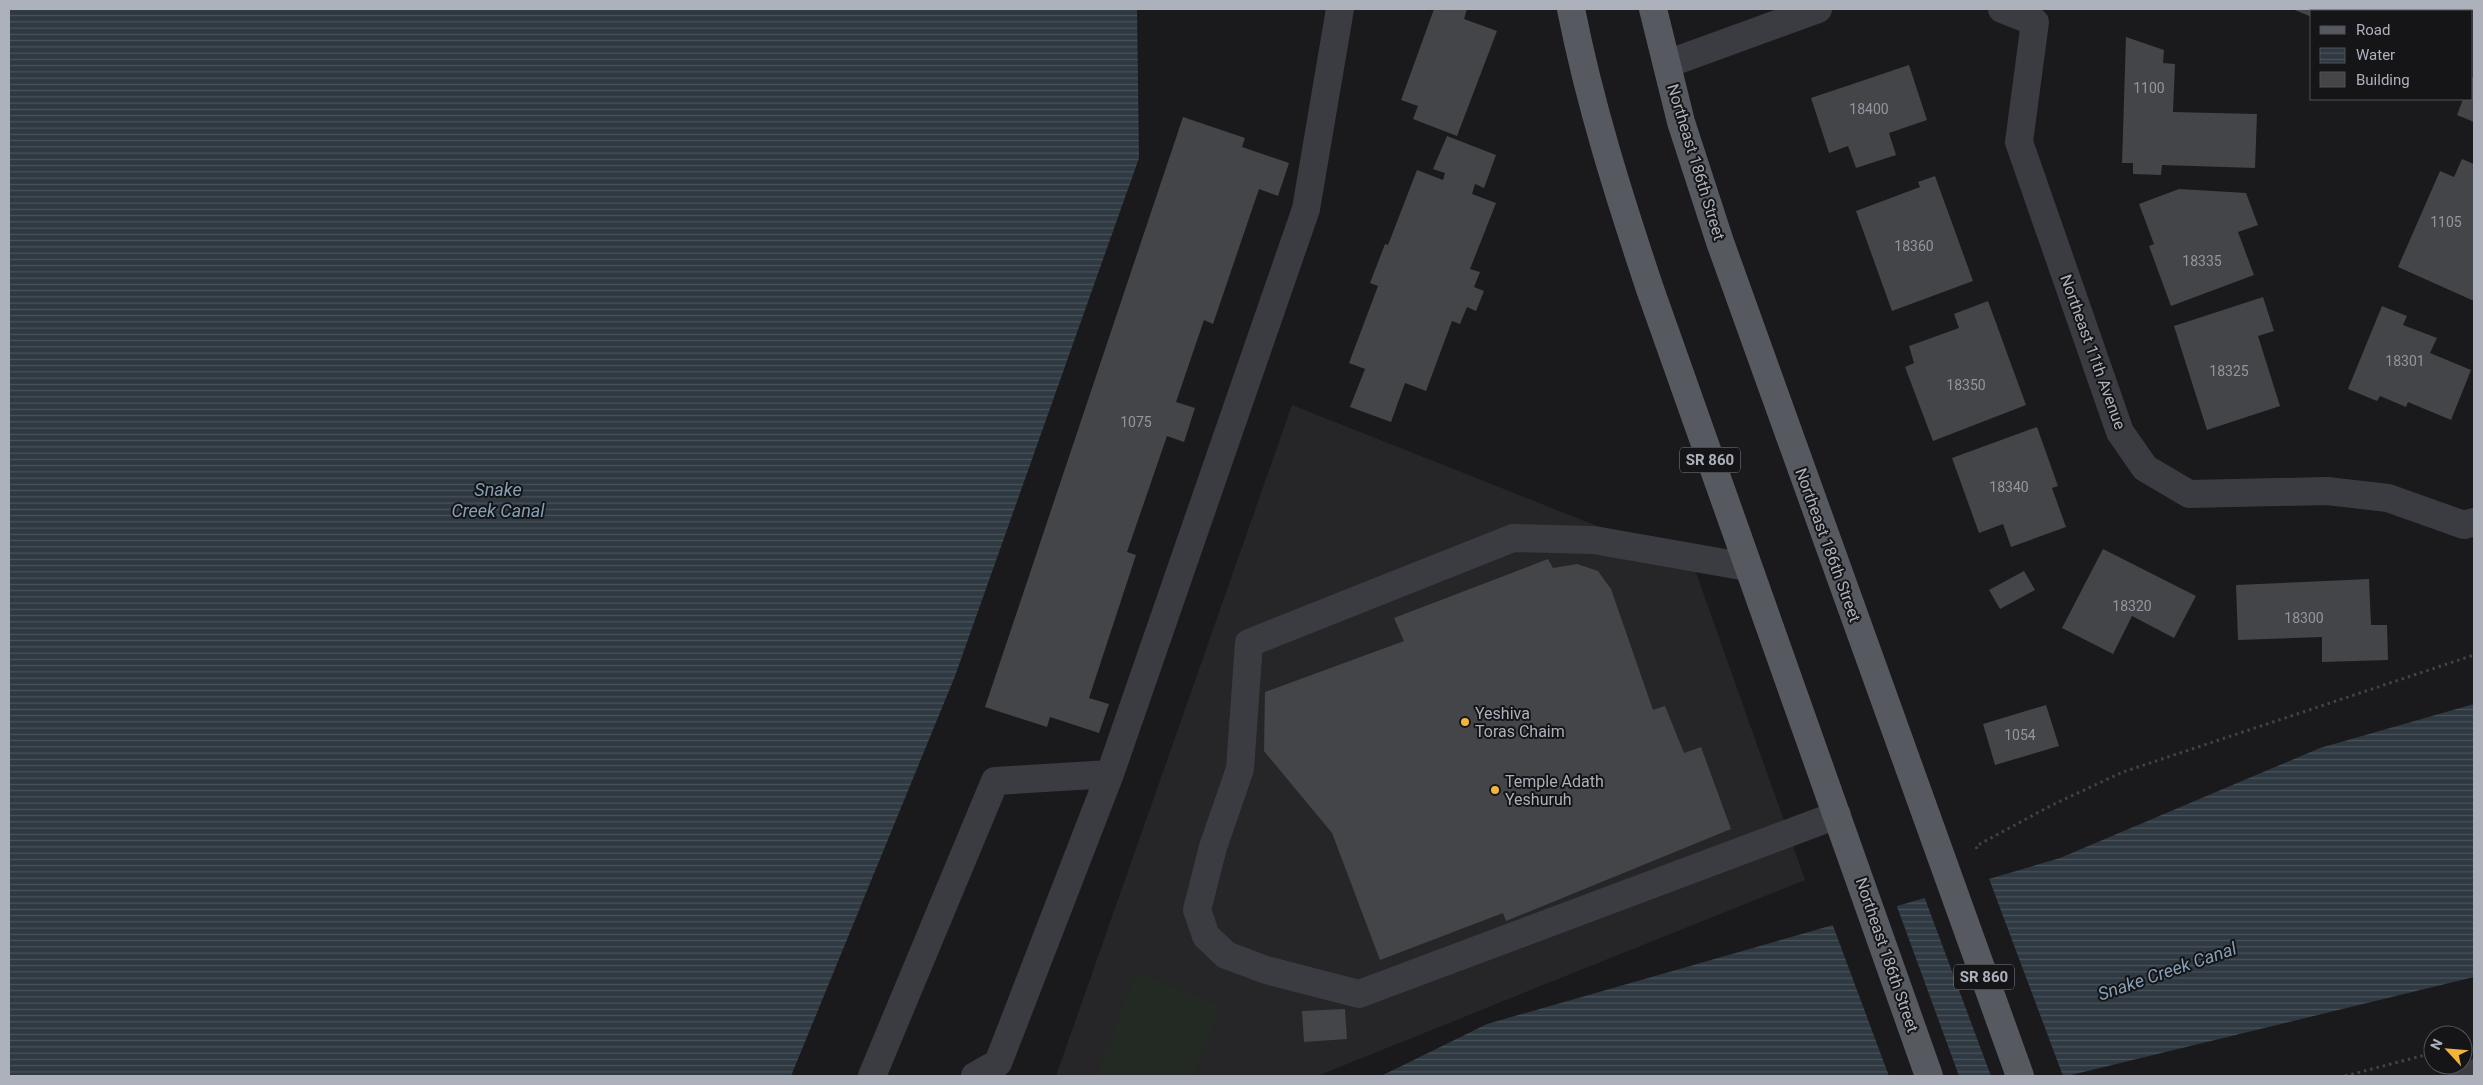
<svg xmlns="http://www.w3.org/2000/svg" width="2483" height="1085" font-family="Roboto,sans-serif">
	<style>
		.built { fill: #262629 }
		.garden { fill: #222a23 }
		.water { fill: url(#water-rules) }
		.pier { fill: #1a1a1c }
		.building { fill: #444549 }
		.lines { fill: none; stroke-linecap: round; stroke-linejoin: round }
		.path { stroke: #414348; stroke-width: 3; stroke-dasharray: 2.5 4; stroke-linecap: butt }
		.minor { stroke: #3b3c41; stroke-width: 28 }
		.major { stroke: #575960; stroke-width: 28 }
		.poi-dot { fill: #f2b53c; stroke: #151517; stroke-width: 2 }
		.labels { text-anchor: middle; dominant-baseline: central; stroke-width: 4; stroke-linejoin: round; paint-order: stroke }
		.number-label { font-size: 14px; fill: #92969f }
		.shield { fill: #151517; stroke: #7f828a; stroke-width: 1 }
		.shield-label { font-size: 15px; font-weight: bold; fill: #acb1bc }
		.street-label { font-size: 16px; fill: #acb1bc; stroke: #151517 }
		.poi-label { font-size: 16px; fill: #acb1bc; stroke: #151517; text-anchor: start }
		.water-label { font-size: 18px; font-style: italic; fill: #849fb6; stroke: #151517 }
	</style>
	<defs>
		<pattern id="water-rules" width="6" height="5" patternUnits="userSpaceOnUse" patternTransform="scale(1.25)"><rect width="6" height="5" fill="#2f3941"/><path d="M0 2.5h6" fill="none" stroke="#4a535a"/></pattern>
	</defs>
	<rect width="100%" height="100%" fill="#1a1a1c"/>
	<path class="built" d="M1292,405L1693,564L1805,880L1317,1076H1056Z"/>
	<path class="garden" d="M1137,972L1221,1006L1193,1076H1096Z"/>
	<path class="water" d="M9,9H1137L1139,158L955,676L791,1076H9Z
		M2474,704V977L2067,1076H1381L1487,1024L1826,927L2060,858L2320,748Z"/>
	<path class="pier" d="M1988,876L2063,1076H1991L1924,896Z
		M1896,904L1959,1076H1889L1832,923Z"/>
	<path class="building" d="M1434,9H1467L1464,19L1497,31L1457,136L1413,119L1418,106L1401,100Z
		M2292,9H2316L2312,11V17Z
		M2126,37L2164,50L2163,63L2175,64L2173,112L2257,114L2255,168L2162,165L2161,175L2133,174V163H2122Z
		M1909,65L1927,120L1889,133L1896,155L1856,168L1848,146L1829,153L1811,98Z
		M2472,77L2474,78V122L2457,115L2463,99H2472Z
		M1183,117L1245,138L1242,147L1289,163L1278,196L1259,189L1213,324L1204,320L1176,402L1195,408L1184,442L1167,436L1127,552L1136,555L1089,698L1109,704L1099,733L1050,717L1047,727L985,707Z
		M1447,136L1496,155L1484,188L1475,184L1472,194L1496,203L1470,269L1480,272L1474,287L1484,291L1476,311L1467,307L1460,324L1452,321L1426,391L1405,383L1391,422L1350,407L1365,369L1349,363L1378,286L1370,283L1385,244L1388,245L1417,170L1443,180L1445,173L1433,169Z
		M2462,159L2474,164V301L2398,267L2440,171L2454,177Z
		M1935,176L1973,281L1892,311L1856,211L1920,187L1918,182Z
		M2179,189L2246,193L2258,225L2238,232L2254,275L2171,306L2149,246L2154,244L2139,204Z
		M2263,297L2274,331L2258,336L2280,406L2207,430L2174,326Z
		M1988,301L2026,405L1933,441L1905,367L1914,363L1909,346L1959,328L1954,314Z
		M2382,306L2407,316L2403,325L2437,338L2430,353L2471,370L2451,420L2408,402L2406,407L2380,396L2377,401L2348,389Z
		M2037,427L2058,486L2052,488L2066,527L2011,547L2003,524L1979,533L1952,458Z
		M2103,549L2196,596L2174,638L2132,616L2113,654L2062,628Z
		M1548,559L1553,568L1577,564L1598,571L1611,589L1653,710L1665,706L1684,753L1701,747L1731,829L1506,921L1503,913L1380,960L1332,833L1264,751L1265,692L1404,641L1394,618Z
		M2024,571L2035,590L2000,609L1989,590Z
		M2369,579L2371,625H2387L2388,660L2322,662V637L2238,640L2236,585Z
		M2046,705L2059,746L1995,765L1983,724Z
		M1345,1009L1347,1039L1304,1042L1302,1011Z"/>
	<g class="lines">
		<path class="path" d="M1977,849L1976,846L2052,805L2123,772L2474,655
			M2345,1076L2433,1053"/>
		<path class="minor" d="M2002,9L2035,22L2019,142L2120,432L2145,468L2189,494L2327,491L2388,498L2464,525L2474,522
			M1667,64L1818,9
			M1747,567L1594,540L1513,538L1249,643L1240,769L1213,847L1197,910L1206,936L1226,955L1266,970L1359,994L1837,815
			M872,1076L995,781L1110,774
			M975,1076L998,1063L1110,774L1306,209L1340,9
			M2462,1076L2474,1073"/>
		<path class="major" d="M1571,9C1590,105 1619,196 1650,289L1929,1076
			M1653,9L1681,122L1720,242L2020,1076"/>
	</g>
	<g class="poi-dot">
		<circle cx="1465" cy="722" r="5"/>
		<circle cx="1495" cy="790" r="5"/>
	</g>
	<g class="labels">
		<g class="number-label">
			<text x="2149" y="88">1100</text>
			<text x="1869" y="109">18400</text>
			<text x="2446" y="222">1105</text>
			<text x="1914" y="246">18360</text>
			<text x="2202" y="261">18335</text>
			<text x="2405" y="361">18301</text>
			<text x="2229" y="371">18325</text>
			<text x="1966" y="385">18350</text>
			<text x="1136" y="422">1075</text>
			<text x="2009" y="487">18340</text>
			<text x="2132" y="606">18320</text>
			<text x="2304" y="618">18300</text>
			<text x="2020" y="735">1054</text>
		</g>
		<g class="shield">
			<rect x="1680" y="447.5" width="60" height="25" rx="4"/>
			<rect x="1954" y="964.5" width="60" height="25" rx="4"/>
		</g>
		<g class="shield-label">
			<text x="1710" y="460">SR 860</text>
			<text x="1984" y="977">SR 860</text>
		</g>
		<g class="street-label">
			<text transform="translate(1696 162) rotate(73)">Northeast 186th Street</text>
			<text transform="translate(2093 352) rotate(70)">Northeast 11th Avenue</text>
			<text transform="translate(1828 545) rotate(70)">Northeast 186th Street</text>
			<text transform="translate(1887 955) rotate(71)">Northeast 186th Street</text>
		</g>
		<g class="poi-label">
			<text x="1475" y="713">Yeshiva<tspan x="1475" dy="18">Toras Chaim</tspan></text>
			<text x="1505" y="781">Temple Adath<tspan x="1505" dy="18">Yeshuruh</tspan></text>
		</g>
		<g class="water-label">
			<text x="498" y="489">Snake<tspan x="498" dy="21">Creek Canal</tspan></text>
			<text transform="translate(2167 971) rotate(-19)">Snake Creek Canal</text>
		</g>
	</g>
	<rect width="2483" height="1085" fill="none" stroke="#acb1bc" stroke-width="20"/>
	<rect x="2310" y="10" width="162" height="90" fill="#151517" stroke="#515359"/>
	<rect x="2320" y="26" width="25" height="8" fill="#575960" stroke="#515359"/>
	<text x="2356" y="35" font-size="15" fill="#acb1bc">Road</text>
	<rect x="2320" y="48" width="25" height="15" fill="url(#water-rules)" stroke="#515359"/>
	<text x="2356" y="60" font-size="15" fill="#acb1bc">Water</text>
	<rect x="2320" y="72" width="25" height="15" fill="#444549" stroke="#515359"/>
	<text x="2356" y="85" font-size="15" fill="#acb1bc">Building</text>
	<g transform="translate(2448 1050) rotate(296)"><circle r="24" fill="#151517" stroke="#515359"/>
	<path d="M0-4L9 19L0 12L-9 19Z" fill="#f2b53c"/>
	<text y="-8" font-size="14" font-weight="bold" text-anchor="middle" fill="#acb1bc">N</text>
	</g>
</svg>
